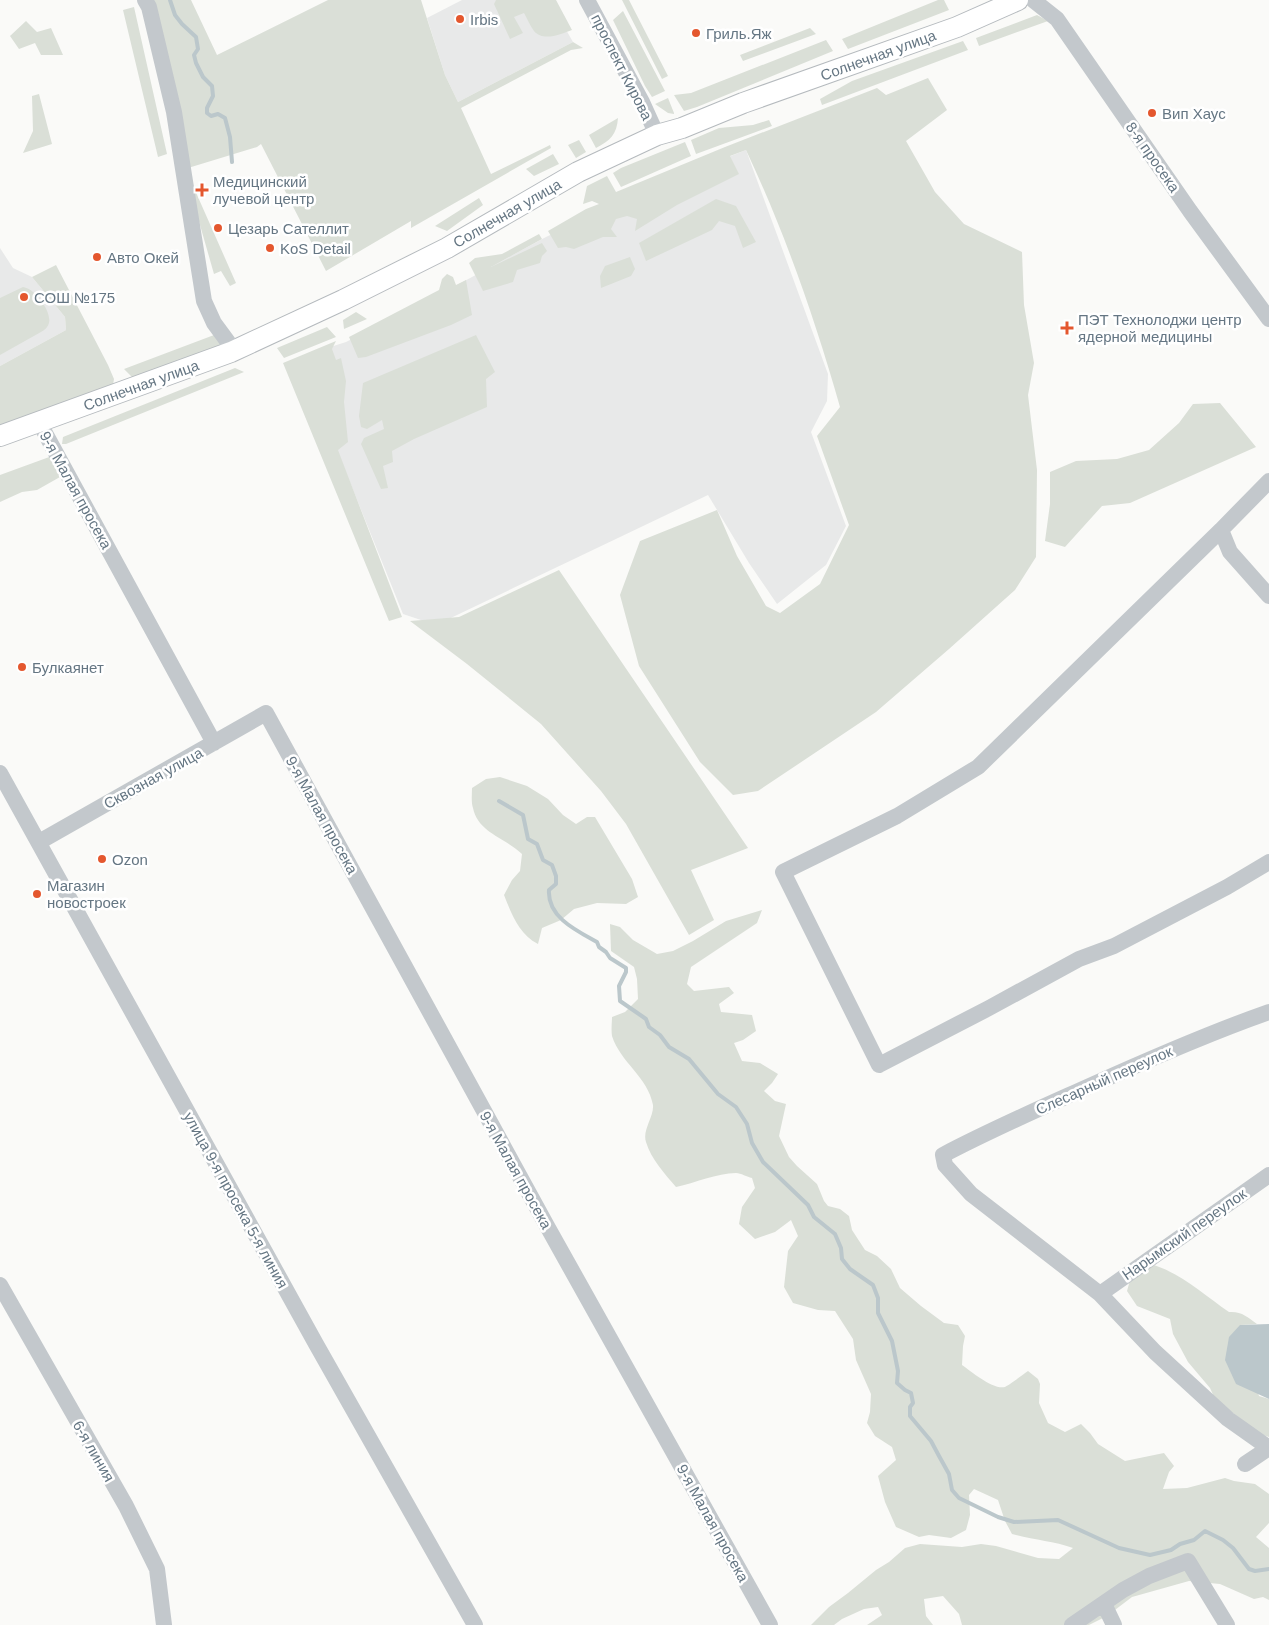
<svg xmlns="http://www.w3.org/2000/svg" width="1269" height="1625" font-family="Helvetica,sans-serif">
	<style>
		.built { fill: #e8e9e9 }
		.green { fill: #dadfd7 }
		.water { fill: #bbc7cb }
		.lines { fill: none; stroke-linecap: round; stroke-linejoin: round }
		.stream { stroke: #bbc7cb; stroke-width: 4 }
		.major-casing { stroke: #b5babe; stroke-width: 22 }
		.minor { stroke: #c3c8cc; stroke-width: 16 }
		.major { stroke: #fff; stroke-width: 20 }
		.poi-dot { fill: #e4572e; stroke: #fff; stroke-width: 2 }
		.labels { text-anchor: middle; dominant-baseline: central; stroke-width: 5; stroke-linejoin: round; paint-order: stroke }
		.poi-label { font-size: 15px; fill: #657683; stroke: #fff; text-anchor: start }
		.street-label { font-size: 15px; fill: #657683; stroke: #fff }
	</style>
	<rect width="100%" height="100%" fill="#fafaf8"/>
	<path class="built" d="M462,0H549L573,42L458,102L445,75L427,18Z
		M746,150L828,374L827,401L811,432L846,526L826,565L777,604L749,563L708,495L436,625L403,614L337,450L302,356L346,342L433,298L546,237L640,192Z
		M0,248L13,268L32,277L65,317L66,330L0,366Z"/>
	<path class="green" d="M147,0H191L217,55L328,0H421L445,75L458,102L573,42L583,48L571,50L461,108L491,174L544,148L550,145L551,148L411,228V221L326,271L261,144L257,147L188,168Z
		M496,0H556L572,30C561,34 543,42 534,31C530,26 527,18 524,13L514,17L523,33L510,39L494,4Z
		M622,0H629L668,76L662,79Z
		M938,0H944L949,10L848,49L842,39Z
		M134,7L167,154L158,157L123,10Z
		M623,11L665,91L652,97L645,86L613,20Z
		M1037,15L1048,21L979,46L976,38Z
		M26,21L37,32L51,28L63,55H41L35,43L19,49L10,36Z
		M810,28L816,34L743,61L740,55Z
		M826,40L833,51L697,107L684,111L674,95L691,93Z
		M963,41L968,50L822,105L820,99L852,81Z
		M928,78L947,110L906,141L935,192L964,224L1022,252L1024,305L1034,363L1028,395L1037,470L1036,557L1015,590L949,649L876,712L758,791L733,795L700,762L639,666L620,595L640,541L717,510L737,556L766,606L780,613L820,584L849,525L817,436L840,407C815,319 785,233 746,150L730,156L739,174L677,205L635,231L637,219L627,216L616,219L611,229L617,237H603L574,249L566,247L558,248L548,231L586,209L599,204L592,201L583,204L587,186L607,176L616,192L725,147L877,88L886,95Z
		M39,94L52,144L23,153L33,131L32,96Z
		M668,98L674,113V114L668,113L655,104Z
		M618,118C617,134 610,141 596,148L589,135Z
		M769,120L772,126L696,154L691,140L719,128L753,125Z
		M579,140L586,152L576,158L568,145Z
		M685,142L691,156L621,187L613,173L621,168Z
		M553,154L559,164L534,176L526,169Z
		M194,188L236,283L230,286L221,271L214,274L190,190Z
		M479,198L483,205L447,231L435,226Z
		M716,199L736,206L756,242L743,248L735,226L719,221L712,230L646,261L639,243Z
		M539,234L542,239L491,267L542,243L547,251L542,256L540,263L517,270L513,282L483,291L469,263L475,258L502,254Z
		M630,257L635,269L631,276L601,288L600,276L605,266Z
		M56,265L108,365L114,379L113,385L0,427V366L66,330L65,317L32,277Z
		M447,274L453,277L456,285L466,280L472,315L451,325L366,357L358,358L349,337L439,290L442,279Z
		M23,287C34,288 52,311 49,323C48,327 45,330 41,332L0,355V298Z
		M356,312L367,319L344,329L343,320Z
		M327,327L336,337L284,358L277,348Z
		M222,332L228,342L134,379L124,369Z
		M476,335L495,372L486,379L487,407L414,439L392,451L393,462L383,466L388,488L381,489L361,444L364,438L384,429L382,420L367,429L361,427L359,416L363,383Z
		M336,341L332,349L336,360L341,358L346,381L344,402L348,442L338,450L402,617L389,621L283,363Z
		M235,368L244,372L66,444H62L63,437Z
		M1220,403L1256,447L1130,503L1102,506L1065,547L1045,541L1050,504V472L1076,461L1117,459L1149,450L1179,423L1193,404Z
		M52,456L60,477L37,490L22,492L0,502V475Z
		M559,570L748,848L691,870L714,920L689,935L626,824L601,791L541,724L467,664L410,621L459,617Z
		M500,777L527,786L548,799L563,815L576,824L587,817H595L632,879L638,897L626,904L597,903L574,909L561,920L542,928L538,944C519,934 512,915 504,895L512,880L520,871L522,854C506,838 478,833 473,808C471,802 472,794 472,788L486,779Z
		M762,910L757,923L691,967L687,984L694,991L729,987L734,993L719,1004L721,1012L752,1015L756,1031L743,1040L734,1043L742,1061L760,1063L778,1074L772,1083L764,1091L775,1101L786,1104L779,1136L789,1157L797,1166L817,1184L824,1201L828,1206L840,1209L849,1216L852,1230L865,1250L877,1256L891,1269L900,1288L921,1306L944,1323L958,1325L965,1336L963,1346L962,1365C972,1372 993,1390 1005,1387C1010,1385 1022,1375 1028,1371L1038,1379L1040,1384L1039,1403L1048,1423L1065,1432L1081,1424L1090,1433L1098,1444L1125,1461L1164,1453L1174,1466L1169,1472L1163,1489L1187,1488L1225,1478L1234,1481L1255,1484L1269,1494V1523L1256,1537L1269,1548V1600L1263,1597L1254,1599L1220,1584L1189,1581L1132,1597L1107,1616L1089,1625H962L959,1614L943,1596L924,1599L926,1616L933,1625H867L882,1615L878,1607L864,1609L842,1619L834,1625H811L829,1607L848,1593L876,1570L889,1562L905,1548L920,1544L962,1547L981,1544L996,1546L1038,1558L1059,1559L1073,1548C1053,1541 1033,1540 1012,1534L1005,1521L998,1500L974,1489L969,1495L970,1515L966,1530L951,1538L929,1535L919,1537L896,1527L885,1502L878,1476L896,1460L892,1447L875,1436L867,1423L870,1412L871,1394L856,1360L853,1339L835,1311L818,1310L793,1303L784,1287L788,1251L798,1236L791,1220L775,1232L755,1239L739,1224L742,1207L755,1188L752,1178C747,1177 741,1173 736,1173C717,1173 695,1183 676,1187C665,1174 651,1159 646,1142C642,1130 654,1117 653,1105C648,1077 620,1062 612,1036C611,1030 612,1022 612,1017L625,1012L638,999L637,979L634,967L611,951L610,924L620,927L633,940L657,954L673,951L693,941L726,921Z
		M1150,1264C1180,1272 1204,1295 1229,1312C1241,1311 1248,1317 1257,1324L1240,1325L1259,1396L1269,1399V1437L1260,1434L1215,1399L1210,1388L1188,1362L1173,1334L1170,1319L1137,1306L1127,1291L1132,1273Z"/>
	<path class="water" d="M1269,1324V1399L1236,1384L1225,1360L1229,1337L1240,1325Z"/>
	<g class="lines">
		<path class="stream" d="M170,0L175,15L182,24L196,37L198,49L194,55L196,63L203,77L212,86L213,96L207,108V113L211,116L218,114L225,118L230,137L232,162
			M499,801L523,815L528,839L537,844L543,860L552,865L556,876V884L549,890C547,917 577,931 597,942L599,947L606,952L610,958L626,968V972L619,986L620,1001L646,1019L649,1027L660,1035L669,1047L689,1059L718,1094L736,1107L747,1124L752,1143L763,1162L808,1205L814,1217L835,1234L841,1248L842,1259L850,1269L873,1285L878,1298V1313L892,1341L898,1371L897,1383L905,1390L911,1393L913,1403L910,1407V1416L931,1441L939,1456L949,1474L952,1490L959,1498L998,1517L1014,1522L1058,1520L1119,1548L1150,1555L1171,1550L1180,1544L1194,1540L1205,1531L1223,1540L1233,1548L1249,1569L1255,1571L1269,1569"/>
		<g class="major-casing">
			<path id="major" d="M0,436L231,352L343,300L447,248L578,172L657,135L682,128L743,103L957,27L1018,0"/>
		</g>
		<path class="minor" d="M145,0L149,7L174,112L204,301L214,323L228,342L231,352
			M587,0L642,102L657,135
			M1033,0L1057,19L1190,211L1269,319
			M39,422L214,743
			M1269,481L1221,530L978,767L897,816L783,872L879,1065L989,1008L1079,959L1114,946L1227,887L1269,862
			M1221,530L1230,552L1269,596
			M0,773L316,1344L475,1625
			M39,842L266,713L547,1226L770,1625
			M0,1285L126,1506L157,1569L164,1625
			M1100,1294L1269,1175
			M1269,1448L1228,1419L1155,1352L1100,1294L971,1194L945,1165L943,1155C992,1129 1043,1107 1094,1084C1152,1058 1209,1033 1269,1012
			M1245,1464L1269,1448
			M1104,1604L1114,1625
			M1072,1625L1123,1590L1149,1576L1188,1561L1227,1625"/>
		<use href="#major" class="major"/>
	</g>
	<g class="poi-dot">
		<circle cx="460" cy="19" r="5"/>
		<circle cx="696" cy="33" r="5"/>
		<circle cx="1152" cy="113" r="5"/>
		<path d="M199.5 182.5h5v5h5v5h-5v5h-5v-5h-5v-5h5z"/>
		<circle cx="218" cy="228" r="5"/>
		<circle cx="270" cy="248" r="5"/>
		<circle cx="97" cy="257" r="5"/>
		<circle cx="24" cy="297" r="5"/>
		<path d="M1064.5 320.5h5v5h5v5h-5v5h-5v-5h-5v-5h5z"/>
		<circle cx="22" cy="667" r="5"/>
		<circle cx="102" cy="859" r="5"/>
		<circle cx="37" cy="894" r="5"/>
	</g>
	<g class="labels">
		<g class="poi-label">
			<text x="470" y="19">Irbis</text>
			<text x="706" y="33">Гриль.Яж</text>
			<text x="1162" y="113">Вип Хаус</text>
			<text x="213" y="181">Медицинский<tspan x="213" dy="17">лучевой центр</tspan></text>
			<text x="228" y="228">Цезарь Сателлит</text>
			<text x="280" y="248">KoS Detail</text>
			<text x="107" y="257">Авто Окей</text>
			<text x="34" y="297">СОШ №175</text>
			<text x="1078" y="319">ПЭТ Технолоджи центр<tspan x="1078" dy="17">ядерной медицины</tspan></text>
			<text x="32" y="667">Булкаянет</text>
			<text x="112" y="859">Ozon</text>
			<text x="47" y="885">Магазин<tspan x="47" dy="17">новостроек</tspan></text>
		</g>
		<g class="street-label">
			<text transform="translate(878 55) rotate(-20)">Солнечная улица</text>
			<text transform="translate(622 67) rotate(63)">проспект Кирова</text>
			<text transform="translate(1153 157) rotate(55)">8-я просека</text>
			<text transform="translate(507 213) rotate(-30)">Солнечная улица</text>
			<text transform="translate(141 385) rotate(-20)">Солнечная улица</text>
			<text transform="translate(76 490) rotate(61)">9-я Малая просека</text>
			<text transform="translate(153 778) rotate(-29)">Сквозная улица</text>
			<text transform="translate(322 815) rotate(61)">9-я Малая просека</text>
			<text transform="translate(1104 1080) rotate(-24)">Слесарный переулок</text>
			<text transform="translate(516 1170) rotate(61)">9-я Малая просека</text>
			<text transform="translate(236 1200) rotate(61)">улица 9-я просека 5-я линия</text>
			<text transform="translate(1184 1234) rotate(-35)">Нарымский переулок</text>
			<text transform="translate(94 1451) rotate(60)">6-я линия</text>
			<text transform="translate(713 1523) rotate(61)">9-я Малая просека</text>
		</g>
	</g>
</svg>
